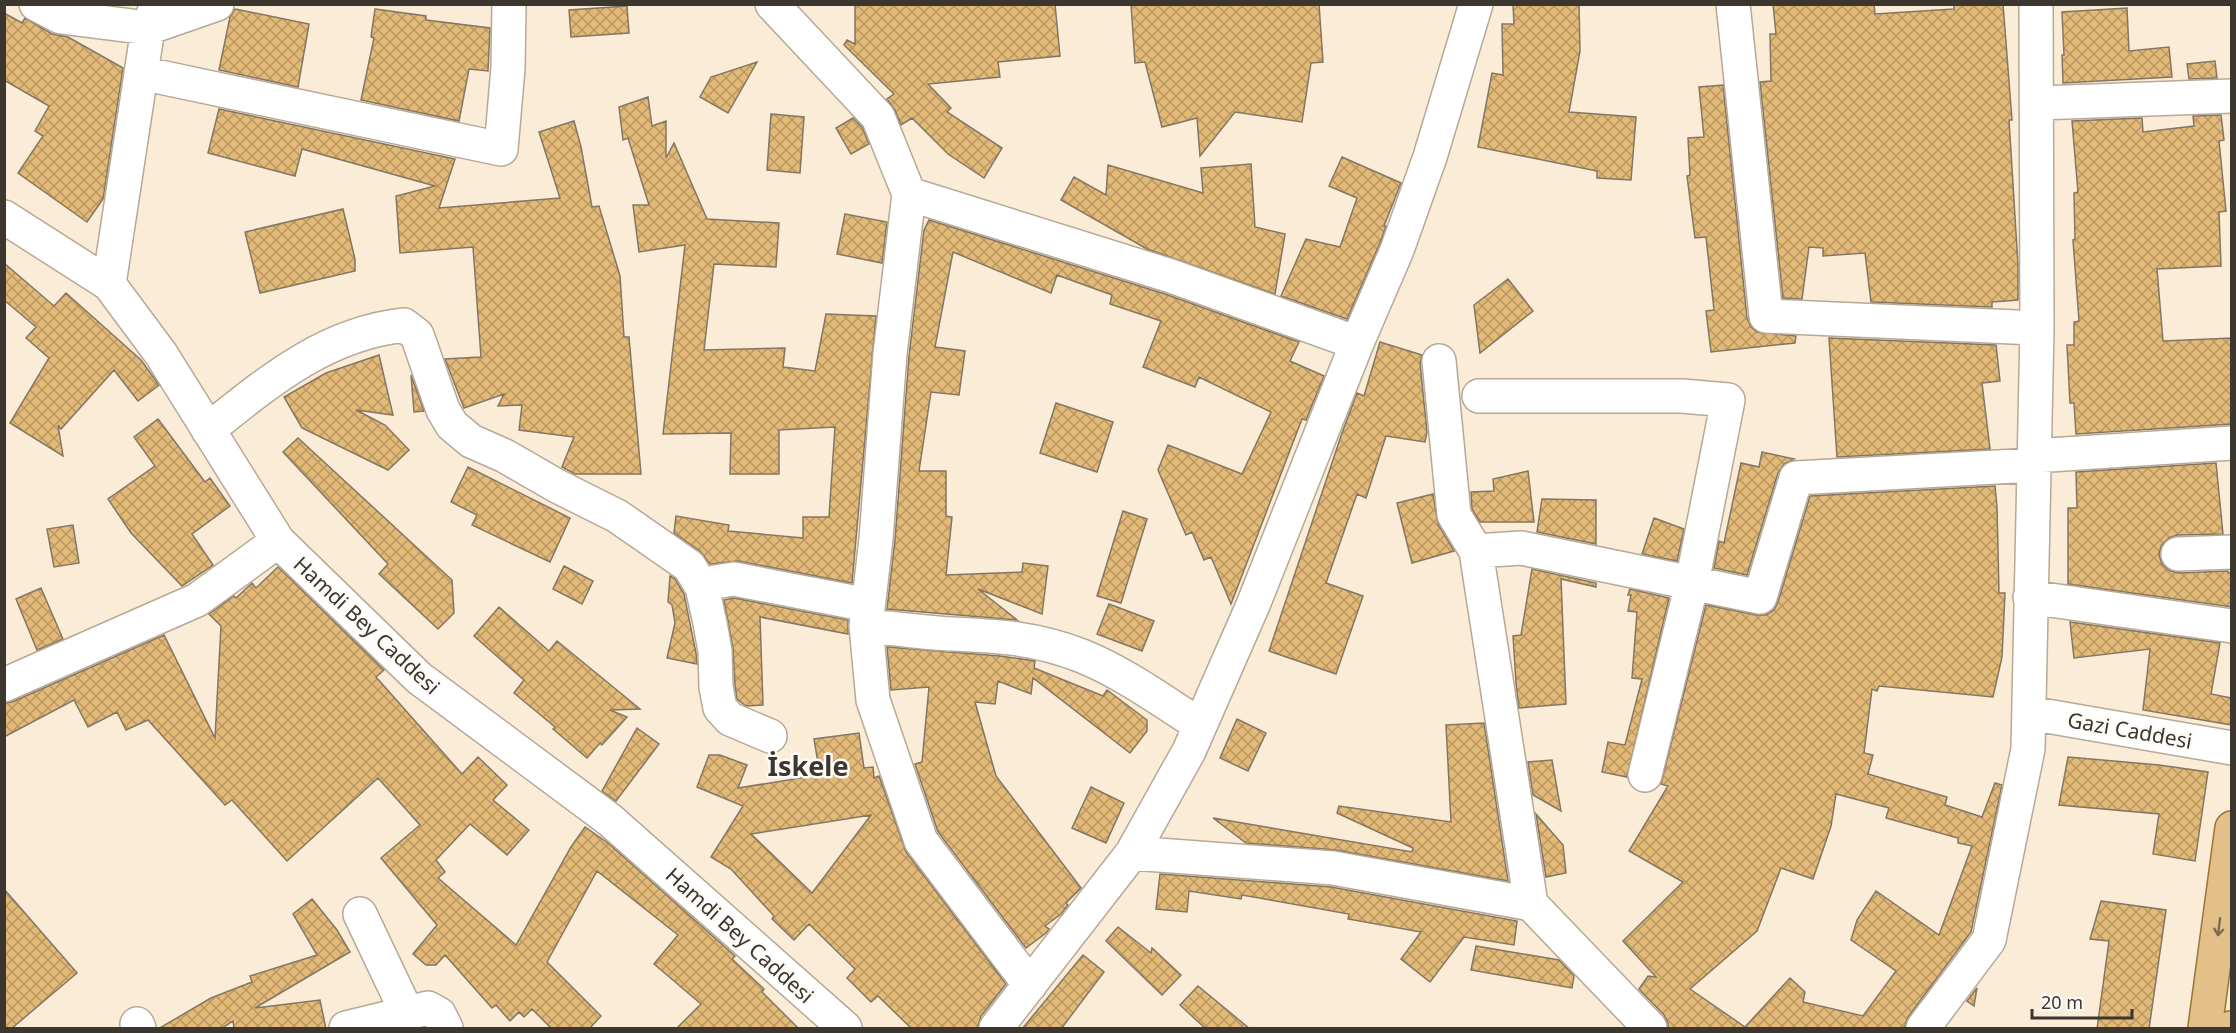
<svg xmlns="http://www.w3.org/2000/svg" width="2236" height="1033" font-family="'Noto Sans',sans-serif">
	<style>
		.building { fill: url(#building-cross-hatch); stroke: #837663; stroke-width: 1.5; fill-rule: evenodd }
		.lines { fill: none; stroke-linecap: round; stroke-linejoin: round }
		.minor-casing { stroke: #b6a995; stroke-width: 36 }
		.major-casing { stroke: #9c7436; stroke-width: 36 }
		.minor { stroke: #fff; stroke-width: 33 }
		.major { stroke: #e3bf89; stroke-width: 33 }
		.oneway { stroke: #7e6d52 }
		.labels { text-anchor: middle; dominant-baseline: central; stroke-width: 5; stroke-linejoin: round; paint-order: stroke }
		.street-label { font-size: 21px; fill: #3b362e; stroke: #fefbf7 }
		.district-label { font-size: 27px; font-weight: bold; fill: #3b362e; stroke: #fefbf7 }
	</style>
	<defs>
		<pattern id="building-cross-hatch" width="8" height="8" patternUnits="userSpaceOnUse" patternTransform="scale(1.5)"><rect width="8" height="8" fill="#e3b977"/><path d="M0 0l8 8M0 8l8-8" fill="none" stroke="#b99762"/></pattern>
	</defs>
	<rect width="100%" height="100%" fill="#faecd7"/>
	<path class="building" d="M855,4H1055L1060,56L998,62L1000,77L928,84L951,108L947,112L1002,148L984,178L948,154L912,118L901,125L895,110L887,99L894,94L844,45L847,40L855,44Z
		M1131,4H1319L1323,62L1311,63L1302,122L1235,112L1200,156L1197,118L1162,127L1145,62L1135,63Z
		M1513,4H1579L1580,51L1569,112L1636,117L1631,180L1597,178V171L1478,147L1492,73L1503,75L1502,24H1514Z
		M1773,4H1874L1875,14L1954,9V4H2003L2012,120H2009L2018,265V300L1992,302V307L1871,302L1865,253L1823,256V248L1809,247L1802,299L1783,298L1760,82L1771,81L1770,34H1776Z
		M627,6L629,33L571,37L569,10Z
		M2127,8L2129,51L2169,47L2172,77L2063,83L2062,55H2064L2062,12Z
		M235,9L309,24L298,87L219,70L230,17Z
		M375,9L426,16V20L490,28L488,71L469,69L459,121L361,100L374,38L371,37Z
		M4,13L22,23L25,18L52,34L68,37L123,68L103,199L87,222L18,173L43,136L35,131L49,106L4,80Z
		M2215,61L2217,78L2189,79L2187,64Z
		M757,62L728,113L700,97L711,77Z
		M1723,85L1747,318L1751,327L1757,332L1796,336L1795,343L1711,352L1706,311L1714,310L1706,237L1695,238L1687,176L1690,175L1688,138L1704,137L1699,87Z
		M648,97L652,126L666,121V158L674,143L707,219L779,223L776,267L714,264L704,350L785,348L783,367L815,371L826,314L876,316L852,583L738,561L710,564L700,551L674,533L676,516L729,525L728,531L803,538V517H829L835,427L779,430V474H730L731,433L663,434L685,245L639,252L633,205H649L628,138L623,140L619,107Z
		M219,109L455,159L439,208L560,198L539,132L574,121L581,147L592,207L599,206L620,276L624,337H629L641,474H575L562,467L574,437L519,430L522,405L498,406L504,394L464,408L445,359L481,357L473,247L400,253L396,196L435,186L302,149L295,176L208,153Z
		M771,114L804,117L800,173L767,170Z
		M2221,115L2224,140L2219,141L2226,211L2219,212L2221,266L2157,269L2163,341L2232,338V424L2076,434L2074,403H2070L2067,345H2074V322L2079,321L2073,240L2075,239L2074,193L2078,192L2072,121L2142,118L2143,132L2194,126L2193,116Z
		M853,118L862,127L869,144L851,154L836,128Z
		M1342,157L1401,183L1384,226H1386L1380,243L1347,319L1281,296L1306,239L1340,247L1357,198L1329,186Z
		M1251,164L1255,227L1285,234L1275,294L1147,249L1061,200L1074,177L1106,195L1108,165L1203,193L1201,168Z
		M343,209L355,259V271L260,293L245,232Z
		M845,214L887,222L882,263L837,254Z
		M929,220L1165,294L1299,342L1290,361L1324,376L1306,420L1302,419L1231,604L1211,557L1204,560L1192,532L1186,535L1158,470L1168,445L1242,474L1271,412L1199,377L1195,387L1143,367L1161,321L1110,304L1112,295L1057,275L1051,293L953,252L935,347L965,351L959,395L931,392L919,471H946V516L952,517L946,575L1022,572L1023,563L1048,566L1042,614L978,589L1017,620L887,609L895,540L909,356L924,230Z
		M4,263L54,306L66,293L141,360L159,385L138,401L114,370L61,429L58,425L63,456L10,423L49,358L26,338L36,327L4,300Z
		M1508,279L1533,311L1480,353L1474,305Z
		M1829,338L1996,345L2000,381L1982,383L1990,449L1837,457Z
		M1380,342L1422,355L1420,363L1427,432L1425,442L1386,436L1366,498L1357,494L1326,583L1363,596L1336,674L1269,651L1342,433L1357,393L1364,396Z
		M379,355L393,415L356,410L385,425L409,450L388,470L302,428L284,397L326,373Z
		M411,375L424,411L414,412Z
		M1056,403L1113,422L1097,472L1040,453Z
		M158,419L205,482L210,478L230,506L192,534L213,565L182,586L131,533L108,499L155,466L134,437Z
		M298,438L452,580L454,613L438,629L379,574L388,564L283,452Z
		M1762,452L1794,459L1784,464L1778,473L1747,575L1714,568L1719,541L1724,543L1741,463L1759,467Z
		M2216,463L2223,534L2177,535L2169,538L2161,546L2159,555L2162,564L2170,571L2179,573L2228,571V573H2232V607L2068,584V508H2077L2076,472Z
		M468,467L570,518L550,562L472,525L477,515L451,502Z
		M1528,471L1534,522H1480L1472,509L1471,492L1494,491L1493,479Z
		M1995,486L1997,507L1999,593H2005L2002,657L1993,697L1879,686L1877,691L1872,689L1864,753L1873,755L1868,774L1947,797L1945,805L1982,817L1995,783L2002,785L1971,932L1908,1017L1904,1029H1668V1023L1664,1015L1639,989L1648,976L1656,977L1623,941L1683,882L1629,851L1668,786L1661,784L1706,605L1756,615H1766L1774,610L1778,602L1810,496ZM1836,794L1889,808L1886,818L1958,838V843L1972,846L1939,935L1876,891L1857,920L1851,940L1896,971L1863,1016L1803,1002L1805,992L1790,978L1745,1027L1690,989L1757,931L1781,868L1813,879L1831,826Z
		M1433,494L1438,524L1454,551L1412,563L1397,503Z
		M1542,499L1596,500V544L1537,532Z
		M1123,511L1147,519L1121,603L1097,596Z
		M1654,518L1684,529L1677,561L1642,554Z
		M73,525L79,563L54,567L47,529Z
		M564,566L593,581L582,604L553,589Z
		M278,567L384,670L376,677L462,774L478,757L507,785L493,800L529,830L507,855L470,824L436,860L445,872L438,878L516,945L571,847L585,827L608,843L735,956L732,959L764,989L762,992L799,1029H676L701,1004L654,964L678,935L597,871L547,962L601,1016L589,1029H552L532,1009L524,1017L519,1012L510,1021L496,1005L492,1008L445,955L436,965H426L413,954L437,925L381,858L420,825L378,778L287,861L232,800L225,805L148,720L126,730L117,712L88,727L74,700L4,737V703L12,702L164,635L215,738L221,626L209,614L234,596L236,598L252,583L256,588Z
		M1532,569L1596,583V587L1561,579L1566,704L1519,708L1516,683L1513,636L1521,635Z
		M670,576L675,579L684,594L696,653L697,664L667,658L675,623L672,605L668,602Z
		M41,588L63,639L37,650L16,599Z
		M1630,589L1669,598L1627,777L1602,772L1608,742L1625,745L1642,679L1632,678L1637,612L1628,611L1631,595H1628Z
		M734,598L848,620V634L760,617L763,705L746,706L737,699L735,685L733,648L724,600Z
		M1109,604L1154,621L1142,651L1097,634Z
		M499,607L549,651L557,641L640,709L610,710L627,717L602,745L600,743L587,758L553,729L555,727L514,693L524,680L474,636Z
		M2070,622L2220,643L2211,694L2232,698V725L2143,710L2150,649L2074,658Z
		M887,647L1000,656L1035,661L1034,668L1103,696L1107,690L1147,720V731L1130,753L1033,678L1031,694L998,681L995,704L975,702L996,776L1081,888L1066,903L1068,905L1061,914L1045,926L1049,929L1046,933L1026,948L938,832L915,764L922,762L929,687L891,690Z
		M1237,719L1266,733L1248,771L1220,758Z
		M1484,723L1508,881L1336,850L1246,843L1213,818L1412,852L1413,848L1337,813L1339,806L1451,822L1446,725Z
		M637,728L659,744L616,801L602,791Z
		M859,733L864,768L873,767L874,778L879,776L906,852L1006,984L981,1016L977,1029H912L878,996L871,1002L847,978L855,969L809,924L794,940L772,919L774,916L731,869L711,857L743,806L697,787L709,755H720L747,765L738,788L820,775L814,739ZM871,815L812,893L751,834Z
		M2068,757L2159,765L2208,772L2195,861L2153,854L2159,814L2059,805Z
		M1552,760L1561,811L1533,795L1528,762Z
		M1091,787L1124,803L1106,843L1072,828Z
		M1536,814L1563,845L1566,873L1546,877Z
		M1160,874L1331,887L1517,921L1514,945L1464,937L1430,982L1401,959L1421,932L1348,919L1349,914L1242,895L1241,899L1189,891L1187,912L1156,909Z
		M4,889L77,973L11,1029H4Z
		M312,899L337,930L350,952L255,1008L320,1000L326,1029H234L233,1021L221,1029H158L211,998L252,982L250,976L317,955L293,914Z
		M2101,901L2166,910L2149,1029H2097L2109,941L2090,939Z
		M1118,927L1151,953L1152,948L1181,975L1162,995L1106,941Z
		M1476,946L1559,960L1574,976L1572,988L1471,970Z
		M1083,955L1104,972L1061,1029H1022Z
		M1198,986L1250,1029H1206L1180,1005Z
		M1977,988L1974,1006L1967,1001Z"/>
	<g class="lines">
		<g class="minor-casing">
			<path id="minor" d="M36,4L61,17L148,28L217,4
				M772,4L878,117L909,194L890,354L876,539L866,626L873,700L921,841L1030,985
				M1733,4L1766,316L2037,328
				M141,73L501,149L508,68L509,4
				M2038,103L2232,96
				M909,194L1171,276L1357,343
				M4,217L109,284L161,354L278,541L419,678L610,820L845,1028
				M109,284L148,28L157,4
				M1439,361L1454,515L1476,551L1531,904
				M1479,396H1682L1728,400L1692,583L1645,775
				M208,430C268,382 324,334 404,325L417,335L443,410L452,425L471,441L505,456L557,486L617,516L689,566L702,587L710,623L715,651L716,687L720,708L730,719L770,736
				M2034,456L2232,443
				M1476,551L1521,548L1760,597L1796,478L2034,465
				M2178,554L2232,552
				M702,587L715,582L734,579L868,605
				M2030,597L2232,626
				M866,626C895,628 924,633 952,634C999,636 1037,638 1082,656C1124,673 1162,701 1200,725
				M4,685L197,600L278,541
				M2029,713L2232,748
				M1132,853L1333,868L1531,904L1650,1028
				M360,914L407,1013
				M137,1024L139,1028
				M346,1028L428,1008L439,1014L446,1028
				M996,1028L1132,853L1189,751L1253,605L1357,343L1397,250L1430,157L1476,4
				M1923,1028L1989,940L2028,749L2037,328L2036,4"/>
		</g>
		<g class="major-casing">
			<path id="major" d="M2205,1028L2232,828
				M2231,1028H2232"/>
		</g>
		<use href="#minor" class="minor"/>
		<use href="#major" class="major"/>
	</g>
	<defs><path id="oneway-shaft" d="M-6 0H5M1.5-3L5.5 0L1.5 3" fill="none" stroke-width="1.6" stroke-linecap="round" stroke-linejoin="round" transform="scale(1.5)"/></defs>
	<use class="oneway" href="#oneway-shaft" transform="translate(2219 927) rotate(97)"/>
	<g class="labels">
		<g class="street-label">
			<text transform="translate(367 625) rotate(43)">Hamdi Bey Caddesi</text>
			<text transform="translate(2130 730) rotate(10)">Gazi Caddesi</text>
			<text transform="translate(740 935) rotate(42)">Hamdi Bey Caddesi</text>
		</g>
		<g class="district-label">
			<text x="808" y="765">İskele</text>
		</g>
	</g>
	<rect width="2236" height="1033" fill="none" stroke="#3b362e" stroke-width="12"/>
	<path d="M2032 1009v9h100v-9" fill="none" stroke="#3b362e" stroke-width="3"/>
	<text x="2041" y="1009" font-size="18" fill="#3b362e" stroke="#fefbf7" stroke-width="4.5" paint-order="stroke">20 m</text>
</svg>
